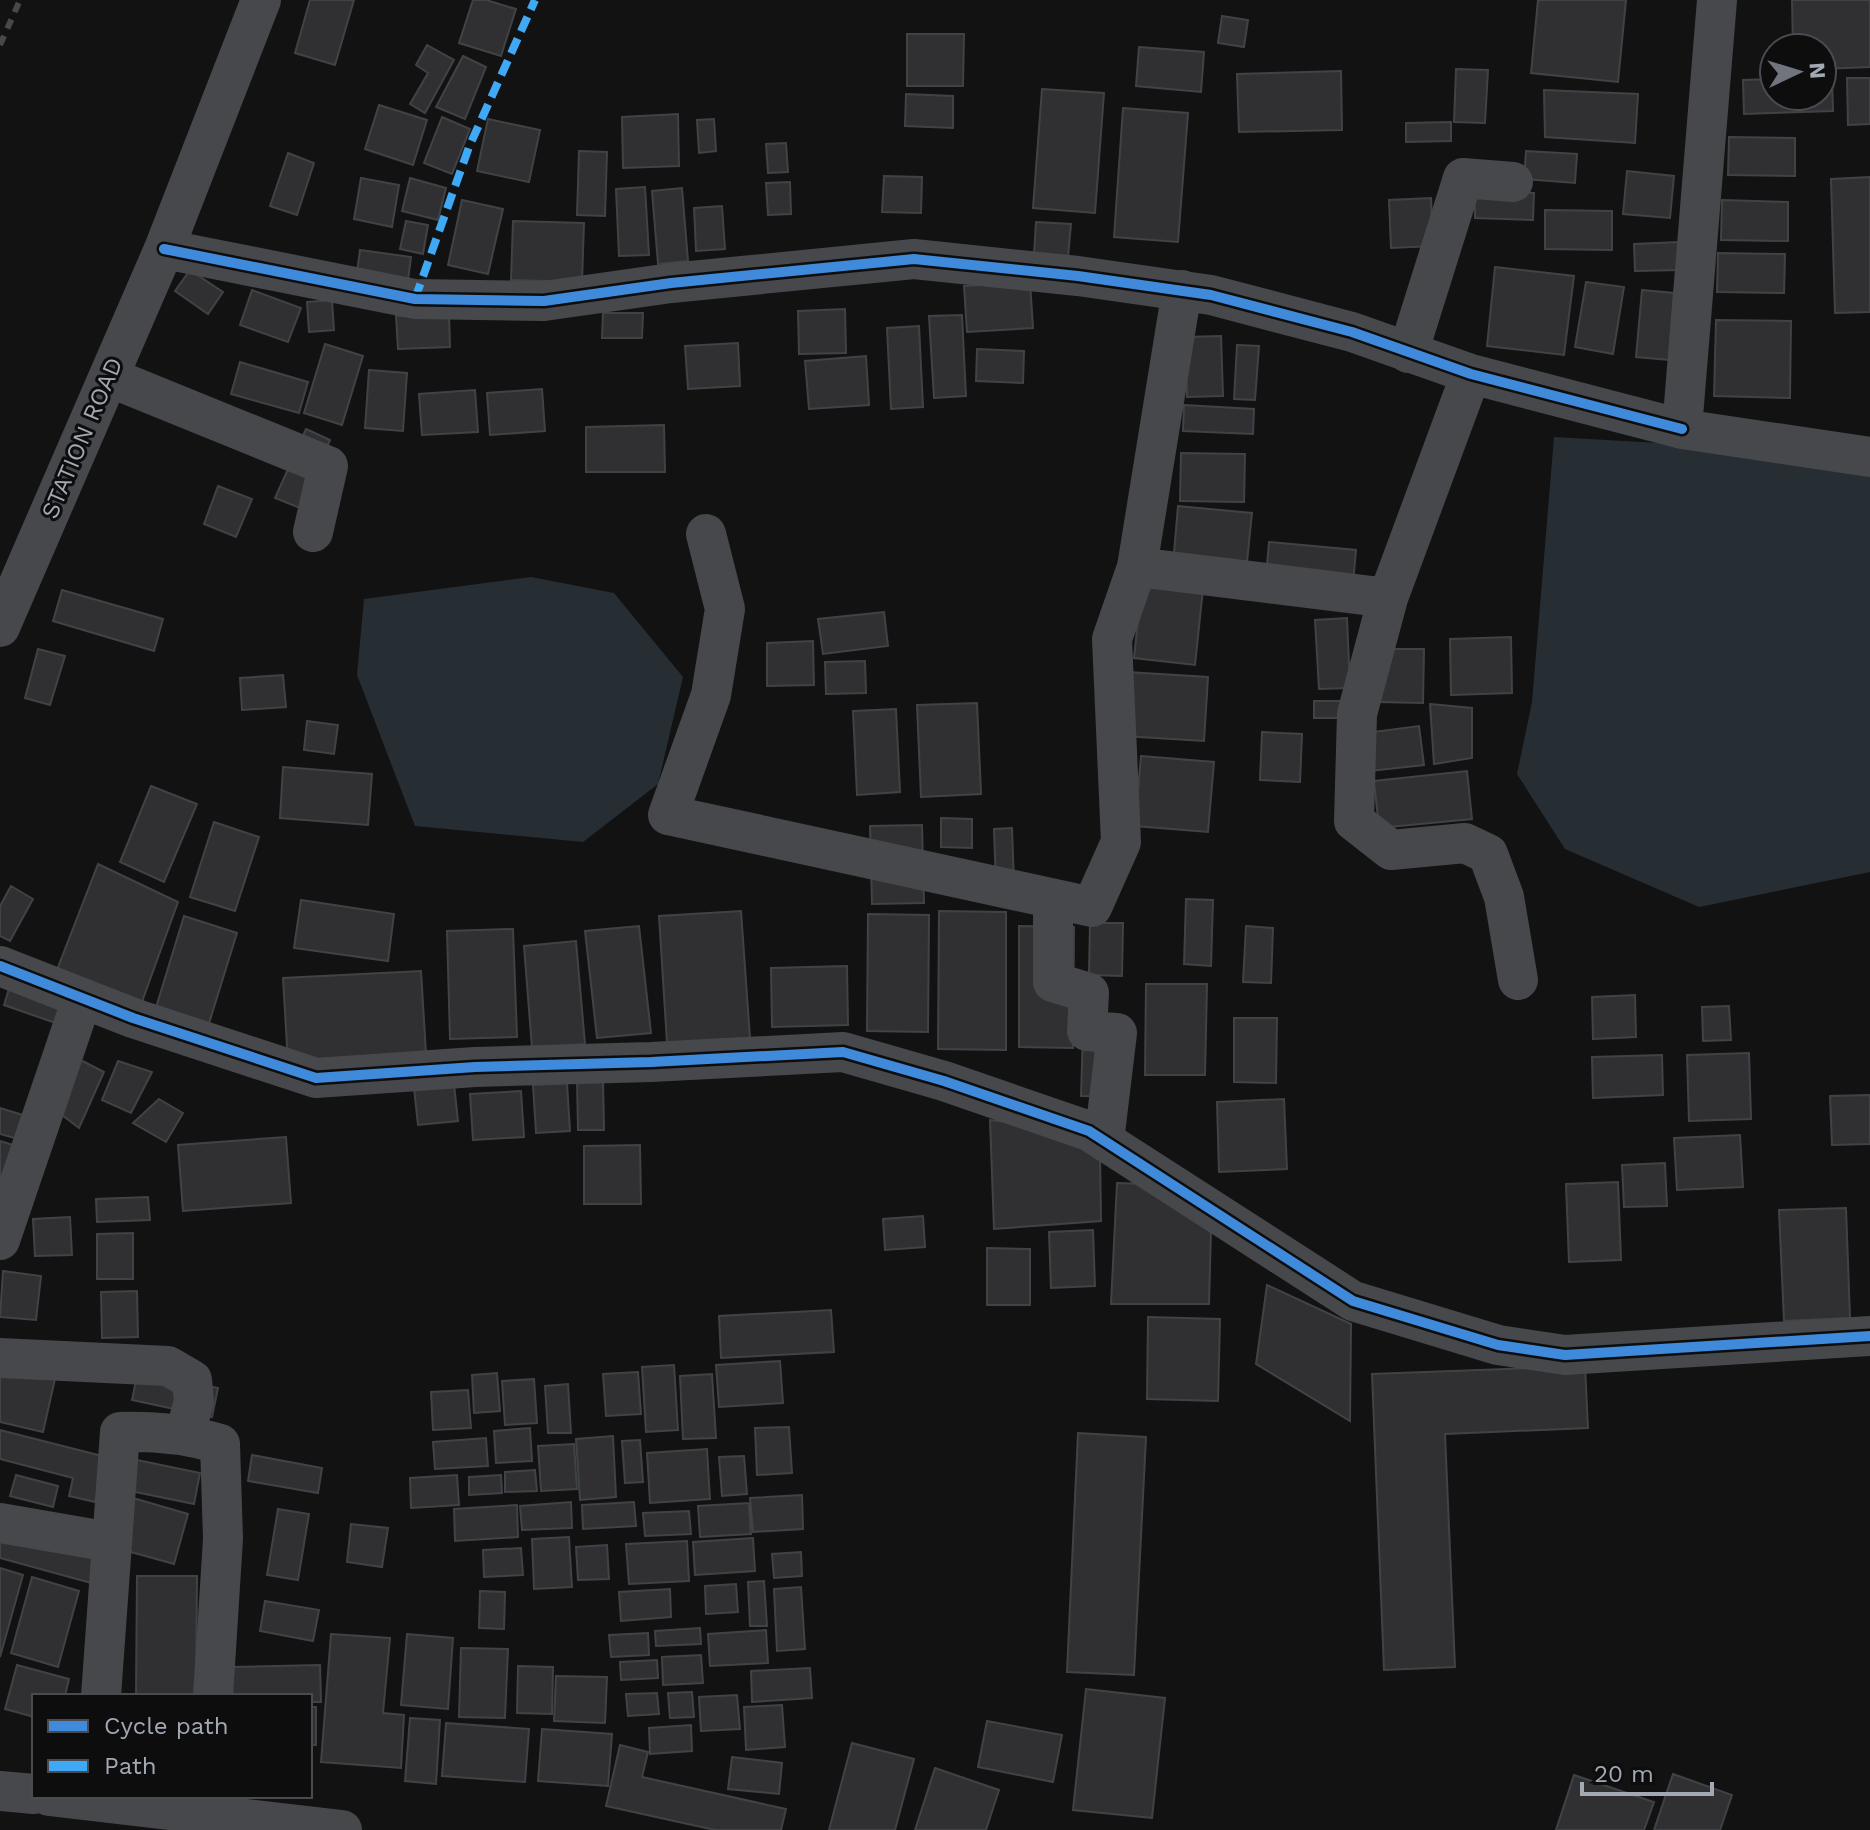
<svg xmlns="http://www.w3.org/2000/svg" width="1870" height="1830" font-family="'Work Sans',sans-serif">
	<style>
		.water { fill: #262e34 }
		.building { fill: #303032; stroke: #404346; stroke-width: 2 }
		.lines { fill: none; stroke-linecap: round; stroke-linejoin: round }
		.minor { stroke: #46484b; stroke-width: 40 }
		.rail { stroke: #47484b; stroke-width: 6; stroke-dasharray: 10 8; stroke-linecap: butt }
		.quiet { stroke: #3fa9f5; stroke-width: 8; stroke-dasharray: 16 8; stroke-linecap: butt }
		.cycleway-casing { stroke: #0d0d0e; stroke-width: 15 }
		.cycleway { stroke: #408adc; stroke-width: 10 }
		.labels { text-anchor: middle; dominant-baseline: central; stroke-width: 6; stroke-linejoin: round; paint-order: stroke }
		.street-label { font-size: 24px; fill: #a2a8b4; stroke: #0d0d0e }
	</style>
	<rect width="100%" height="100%" fill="#121213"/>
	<path class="water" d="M1554,437L1728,447L1870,474V872L1699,907L1565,849L1517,774L1532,702Z
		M531,577L614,593L683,677L658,784L583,842L415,826L357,675L364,599Z"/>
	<path class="building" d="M310,0H354L335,65L295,53Z
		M473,0H486L516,9L501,56L459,43Z
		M1538,0H1626L1618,82L1531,73Z
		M1792,0H1870V67L1822,69V48H1793Z
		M1222,16L1248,20L1244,47L1218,43Z
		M907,34H964L963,86H907Z
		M427,45L454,60L425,113L410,104L428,73L416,65Z
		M1139,47L1204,52L1201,92L1136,86Z
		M463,56L486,67L465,119L436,107Z
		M1456,69L1488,70L1485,123L1454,122Z
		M1341,71L1342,130L1239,132L1237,74Z
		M1832,77L1833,111L1744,114L1743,80L1774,79V96H1822V78Z
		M1847,78H1870V124L1848,125Z
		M1042,89L1104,93L1095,213L1033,208Z
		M1544,90L1638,94L1635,143L1545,137Z
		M906,94L953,96V128L905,126Z
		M379,105L427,120L413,165L365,149Z
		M1123,108L1188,113L1178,242L1114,237Z
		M678,114L679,166L623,168L622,117Z
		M442,117L470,129L452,174L424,163Z
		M488,119L540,130L529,182L477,171Z
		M714,119L716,151L699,153L697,120Z
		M1451,122V141L1406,142V123Z
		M1729,137L1795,138V176L1728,175Z
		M786,143L788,172L768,173L766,144Z
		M579,151L607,152L605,216L577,215Z
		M1526,151L1577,154L1575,183L1524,179Z
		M288,153L314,163L297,215L270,206Z
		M1627,171L1674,176L1670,218L1623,214Z
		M884,176L922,177L921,213L882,212Z
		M1870,177V312L1835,313L1831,179Z
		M361,178L399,185L392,227L354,219Z
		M410,178L446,188L438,220L402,211Z
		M790,182L791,214L768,215L766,183Z
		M645,187L649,255L619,256L616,189Z
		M682,188L688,261L658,264L652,191Z
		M1475,192L1534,193L1533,220L1475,218Z
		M1431,198L1433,246L1391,248L1389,200Z
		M462,200L503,209L488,274L448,265Z
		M1722,200L1788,202V241L1721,240Z
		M722,206L725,249L696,251L694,208Z
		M1545,210L1612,211V250L1545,249Z
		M406,221L428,225L423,254L400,249Z
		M513,221L584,223L582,282L511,280Z
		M1036,222L1071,224L1068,257L1034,254Z
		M1679,242L1680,270L1635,271L1634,244Z
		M360,250L411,257L408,280L357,272Z
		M1718,253L1785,254L1784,293L1717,292Z
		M1495,267L1574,276L1564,355L1487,346Z
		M190,270L223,292L208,314L175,291Z
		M1030,282L1033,328L967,332L964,286Z
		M1586,282L1624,287L1613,354L1575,347Z
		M252,290L301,308L288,342L240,325Z
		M1642,290L1674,293L1669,360L1636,357Z
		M332,300L334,330L309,332L307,302Z
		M845,309L846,353L799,354L798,311Z
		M603,313H643L642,338H602Z
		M449,314L450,347L398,349L396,316Z
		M962,315L966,396L934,398L929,316Z
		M1716,320L1791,321L1790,398L1714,396Z
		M919,326L923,407L891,409L887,328Z
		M1221,336L1223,396L1187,397L1185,337Z
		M738,343L740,386L688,389L685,346Z
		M325,344L363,356L342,425L304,413Z
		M1237,345L1259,346L1255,400L1234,399Z
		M977,349L1024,351L1023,383L976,381Z
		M866,356L869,405L809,409L805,361Z
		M240,362L308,382L299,413L231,394Z
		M369,370L407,373L403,431L365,428Z
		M542,389L545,431L490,435L487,393Z
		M475,390L478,432L422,435L419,394Z
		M1184,405L1254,409L1253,434L1183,431Z
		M664,425L665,472H586V427Z
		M306,429L330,440L300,508L275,498Z
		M1181,453L1245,454L1244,502L1180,501Z
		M218,486L252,499L236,537L204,524Z
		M1178,506L1252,513L1246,572L1173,565Z
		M1269,542L1356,550L1353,584L1266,577Z
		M1142,582L1203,589L1195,665L1134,658Z
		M62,590L163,619L154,651L53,621Z
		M884,612L888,646L823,654L818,619Z
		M1347,618L1350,688L1319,689L1315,620Z
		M1511,637L1512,693L1451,695L1450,639Z
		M813,641L814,685L767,686V643Z
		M38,649L65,656L50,705L25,698Z
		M1377,649H1424L1423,703L1377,702Z
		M865,661L866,693L826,694L825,662Z
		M1127,672L1208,677L1204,741L1123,736Z
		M283,675L286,707L242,710L240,678Z
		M1314,701H1350V718H1314Z
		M977,703L981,794L921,797L917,705Z
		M1430,704L1472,708V758L1434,764Z
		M896,709L900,792L857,795L853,711Z
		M307,721L338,725L334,754L304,750Z
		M1419,726L1424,765L1370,771L1365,733Z
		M1262,732L1302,734L1300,782L1260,780Z
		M1141,756L1214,762L1208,832L1135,826Z
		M283,767L372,774L368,825L280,818Z
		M1467,771L1472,819L1379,828L1374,781Z
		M151,786L197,804L164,882L120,862Z
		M941,818L972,819V848L941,847Z
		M214,822L259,837L235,911L190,897Z
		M922,825L924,903L872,904L870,826Z
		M1012,828L1014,884L996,885L994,829Z
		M98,864L178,902L138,1013L55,975Z
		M11,886L33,899L10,941L0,936V906Z
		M1186,899L1213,900L1211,966L1184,964Z
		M301,900L394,914L388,961L294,948Z
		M741,911L750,1038L667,1043L659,916Z
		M939,911L1006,912V1050L938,1049Z
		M868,914L929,915L928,1032L867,1031Z
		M184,916L237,933L206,1033L154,1014Z
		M1090,923H1123L1122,976L1089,975Z
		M639,926L651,1033L597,1038L585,931Z
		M1019,926L1074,927L1073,1048L1019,1047Z
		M1246,926L1273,928L1271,983L1243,982Z
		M513,929L517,1037L450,1039L447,931Z
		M576,941L585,1044L532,1048L524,946Z
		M847,966L848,1025L772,1027L771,968Z
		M421,971L426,1054L288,1063L283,978Z
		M12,979L76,1001L67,1027L4,1005Z
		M1146,984H1207L1205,1075H1145Z
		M1635,995L1636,1037L1593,1039L1592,997Z
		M1729,1006L1731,1040L1703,1041L1702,1007Z
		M1234,1018H1277L1276,1083L1234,1082Z
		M1083,1032L1122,1097L1081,1096Z
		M65,1052L104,1072L79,1128L45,1102Z
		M1749,1053L1751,1119L1689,1121L1687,1055Z
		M1662,1055L1663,1095L1593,1098L1592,1057Z
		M118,1061L152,1072L131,1113L102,1100Z
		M577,1079H603L604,1130H578Z
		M567,1083L570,1131L536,1133L533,1085Z
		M454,1084L458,1121L418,1125L414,1088Z
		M521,1091L524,1137L473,1140L470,1094Z
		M1870,1095V1144L1832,1145L1830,1096Z
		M159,1099L183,1113L166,1142L133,1123Z
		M1284,1099L1287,1169L1219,1172L1217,1102Z
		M0,1108L29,1117L22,1140L0,1134Z
		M990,1120L1049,1127L1100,1152L1101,1221L994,1229Z
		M1740,1135L1743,1187L1677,1190L1674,1138Z
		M286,1137L291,1203L183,1211L178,1145Z
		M0,1141L22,1148L0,1218Z
		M640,1145L641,1204H584V1146Z
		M1665,1163L1667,1206L1624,1207L1622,1165Z
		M1618,1182L1621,1260L1569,1262L1566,1184Z
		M1117,1183L1151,1184L1211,1230L1209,1304H1111Z
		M148,1197L150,1220L97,1222L96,1199Z
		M1846,1208L1850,1318L1784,1321L1779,1210Z
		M923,1216L925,1247L885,1250L883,1219Z
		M70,1217L72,1255L35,1256L33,1219Z
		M1093,1230L1095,1286L1051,1288L1049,1232Z
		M133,1233V1279H97V1234Z
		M987,1248L1030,1249V1305H987Z
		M3,1271L41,1276L36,1320L0,1317Z
		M1267,1285L1351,1324L1350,1421L1256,1364Z
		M137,1291L138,1337L102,1338L101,1292Z
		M831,1310L834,1352L721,1358L719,1316Z
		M1148,1317L1220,1319L1218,1401L1147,1399Z
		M59,1361L43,1432L0,1422V1368Z
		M780,1361L783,1403L719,1407L716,1365Z
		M674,1365L678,1430L646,1432L642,1367Z
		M1585,1366L1588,1428L1445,1434L1455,1667L1384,1670L1372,1374Z
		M138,1371L218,1388L212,1417L132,1400Z
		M638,1372L641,1414L606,1416L603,1374Z
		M497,1373L500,1411L474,1413L472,1375Z
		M712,1374L716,1438L683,1439L680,1376Z
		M534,1379L537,1423L505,1425L502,1381Z
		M568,1384L571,1433H548L545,1386Z
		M468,1390L471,1428L433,1430L431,1392Z
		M789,1427L792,1473L757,1475L755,1428Z
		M530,1428L532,1461L496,1463L494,1431Z
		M0,1430L106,1457L95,1502L69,1496L73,1478L0,1459Z
		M1078,1433L1146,1437L1134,1675L1067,1672Z
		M613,1436L616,1497L580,1500L576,1439Z
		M486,1438L488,1466L435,1469L433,1442Z
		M640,1440L643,1482L625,1483L622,1441Z
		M574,1444L577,1489L541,1491L538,1446Z
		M707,1449L710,1499L650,1503L647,1453Z
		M113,1455L200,1473L194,1504L106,1486Z
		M252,1455L322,1468L318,1493L248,1481Z
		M744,1456L747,1494L722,1496L719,1457Z
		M535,1470L537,1491L505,1492V1472Z
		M16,1475L58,1486L53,1507L10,1496Z
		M457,1475L459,1505L411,1508L410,1478Z
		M501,1475L502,1493L469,1495V1477Z
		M109,1491L188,1514L174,1564L95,1542Z
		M802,1495L803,1529L753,1532L750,1498Z
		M571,1502L572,1528L522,1530L520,1506Z
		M634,1502L636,1526L583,1529L582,1505Z
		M749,1503L751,1534L700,1537L698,1506Z
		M517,1505L518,1537L455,1541L454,1509Z
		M278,1509L309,1514L298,1580L267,1575Z
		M689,1511L691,1534L645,1536L643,1513Z
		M0,1523L121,1557L113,1589L0,1558Z
		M351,1524L388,1528L382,1567L347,1562Z
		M569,1537L572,1587L534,1589L532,1539Z
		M753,1538L755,1571L695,1575L693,1542Z
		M687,1541L689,1581L629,1584L626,1544Z
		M607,1545L609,1579L578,1580L576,1547Z
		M521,1548L523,1575L484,1577L483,1550Z
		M801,1552L802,1576L774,1578L772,1554Z
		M0,1568L23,1575L0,1657Z
		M137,1576H197L196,1696H136Z
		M32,1577L79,1591L58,1667L11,1653Z
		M764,1581L767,1626H750L748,1582Z
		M736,1584L738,1612L706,1614L705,1586Z
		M801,1587L805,1649L777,1651L774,1589Z
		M670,1589L671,1617L621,1621L619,1592Z
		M480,1591L505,1592L504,1629L479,1628Z
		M265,1601L319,1610L313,1641L260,1631Z
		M700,1628L701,1644L656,1646L655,1631Z
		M766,1630L768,1663L710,1666L708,1634Z
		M648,1633L649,1655L611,1657L609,1635Z
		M331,1634L390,1638L383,1713L404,1715L401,1768L321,1762Z
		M407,1634L453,1638L448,1709L401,1705Z
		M461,1648L508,1649L505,1718L459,1717Z
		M701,1655L703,1683L663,1685L662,1657Z
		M657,1660L658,1678L621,1680L620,1662Z
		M17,1665L69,1679L65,1696H34V1717L5,1709Z
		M320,1665L321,1702H310V1696H232V1667Z
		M518,1666L553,1667L552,1714L517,1713Z
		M810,1668L812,1698L752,1702L751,1671Z
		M556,1676L607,1677L605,1723L554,1721Z
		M1086,1689L1165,1698L1152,1818L1073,1810Z
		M692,1692L694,1717L670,1718L668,1693Z
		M657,1693L659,1714L628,1716L626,1694Z
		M737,1695L740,1729L701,1731L699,1697Z
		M782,1705L785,1747L746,1750L744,1707Z
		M310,1707H316V1745H310Z
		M410,1718L440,1720L436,1784L405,1781Z
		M987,1721L1062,1735L1053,1782L978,1767Z
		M446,1723L529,1729L525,1782L442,1776Z
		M691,1725L692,1751L650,1754L649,1728Z
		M542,1729L612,1734L608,1786L538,1781Z
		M852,1743L914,1759L895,1830H829Z
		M620,1745L648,1752L642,1777L786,1809L781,1830H715L606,1806Z
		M732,1757L782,1763L779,1794L728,1789Z
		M935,1768L999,1790L986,1830H915Z
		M1673,1774L1732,1795L1720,1830H1654Z
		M1574,1775L1654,1802L1644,1830H1556Z"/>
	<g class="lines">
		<path class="minor" d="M1717,0L1682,429L1870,457
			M164,249L415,299L544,301L671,283L914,259L1078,276L1211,295L1352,332L1471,374L1682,429
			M1182,290L1137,567L1388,598
			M1408,353L1463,178L1513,182
			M1471,374L1388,598L1357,714L1354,821L1391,850L1465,843L1488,854L1504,897L1518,980
			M109,377L328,466L313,532
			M706,534L725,609L711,695L668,815L1092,907L1121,842L1112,639L1137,567
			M0,627L164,249L261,0
			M1053,899V982L1089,993L1087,1031L1117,1033L1104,1141
			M0,966L133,1018L316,1078L475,1067L651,1062L843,1052L944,1081L1089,1131L1353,1301L1498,1345L1565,1355L1870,1336
			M0,1240L82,999
			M0,1358L168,1366L192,1380L194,1401L185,1434
			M0,1523L110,1542
			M101,1696L120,1432C155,1431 186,1434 220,1444L223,1539L213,1696
			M0,1791L34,1794
			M49,1796L342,1830"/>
		<path class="rail" d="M0,45L20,0"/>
		<path class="quiet" d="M415,299L469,147L535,0"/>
		<g class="cycleway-casing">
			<path id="cycleway" d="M164,249L415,299L544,301L671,283L914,259L1078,276L1211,295L1352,332L1471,374L1682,429
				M0,966L133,1018L316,1078L475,1067L651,1062L843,1052L944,1081L1089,1131L1353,1301L1498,1345L1565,1355L1870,1336"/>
		</g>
		<use href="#cycleway" class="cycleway"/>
	</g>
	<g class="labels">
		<g class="street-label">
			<text transform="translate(82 438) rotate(-67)">STATION ROAD</text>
		</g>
	</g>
	<rect x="32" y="1694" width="280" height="104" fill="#0d0d0e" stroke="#494b50" stroke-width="2"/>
	<rect x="48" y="1720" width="40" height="12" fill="#408adc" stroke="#494b50" stroke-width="2"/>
	<text x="104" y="1734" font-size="24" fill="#a2a8b4">Cycle path</text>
	<rect x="48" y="1760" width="40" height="12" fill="#3fa9f5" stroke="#494b50" stroke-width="2"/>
	<text x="104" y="1774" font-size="24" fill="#a2a8b4">Path</text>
	<g transform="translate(1798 72) rotate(86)"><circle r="38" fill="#0d0d0e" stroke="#494b50" stroke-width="2"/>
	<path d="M0-6L14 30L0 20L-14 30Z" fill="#70747c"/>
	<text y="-12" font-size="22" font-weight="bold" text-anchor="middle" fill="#a2a8b4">N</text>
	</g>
	<path d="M1582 1782v12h130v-12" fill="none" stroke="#a2a8b4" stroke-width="4"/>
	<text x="1594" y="1782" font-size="24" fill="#a2a8b4" stroke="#0d0d0e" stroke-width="6" paint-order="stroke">20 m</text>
</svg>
